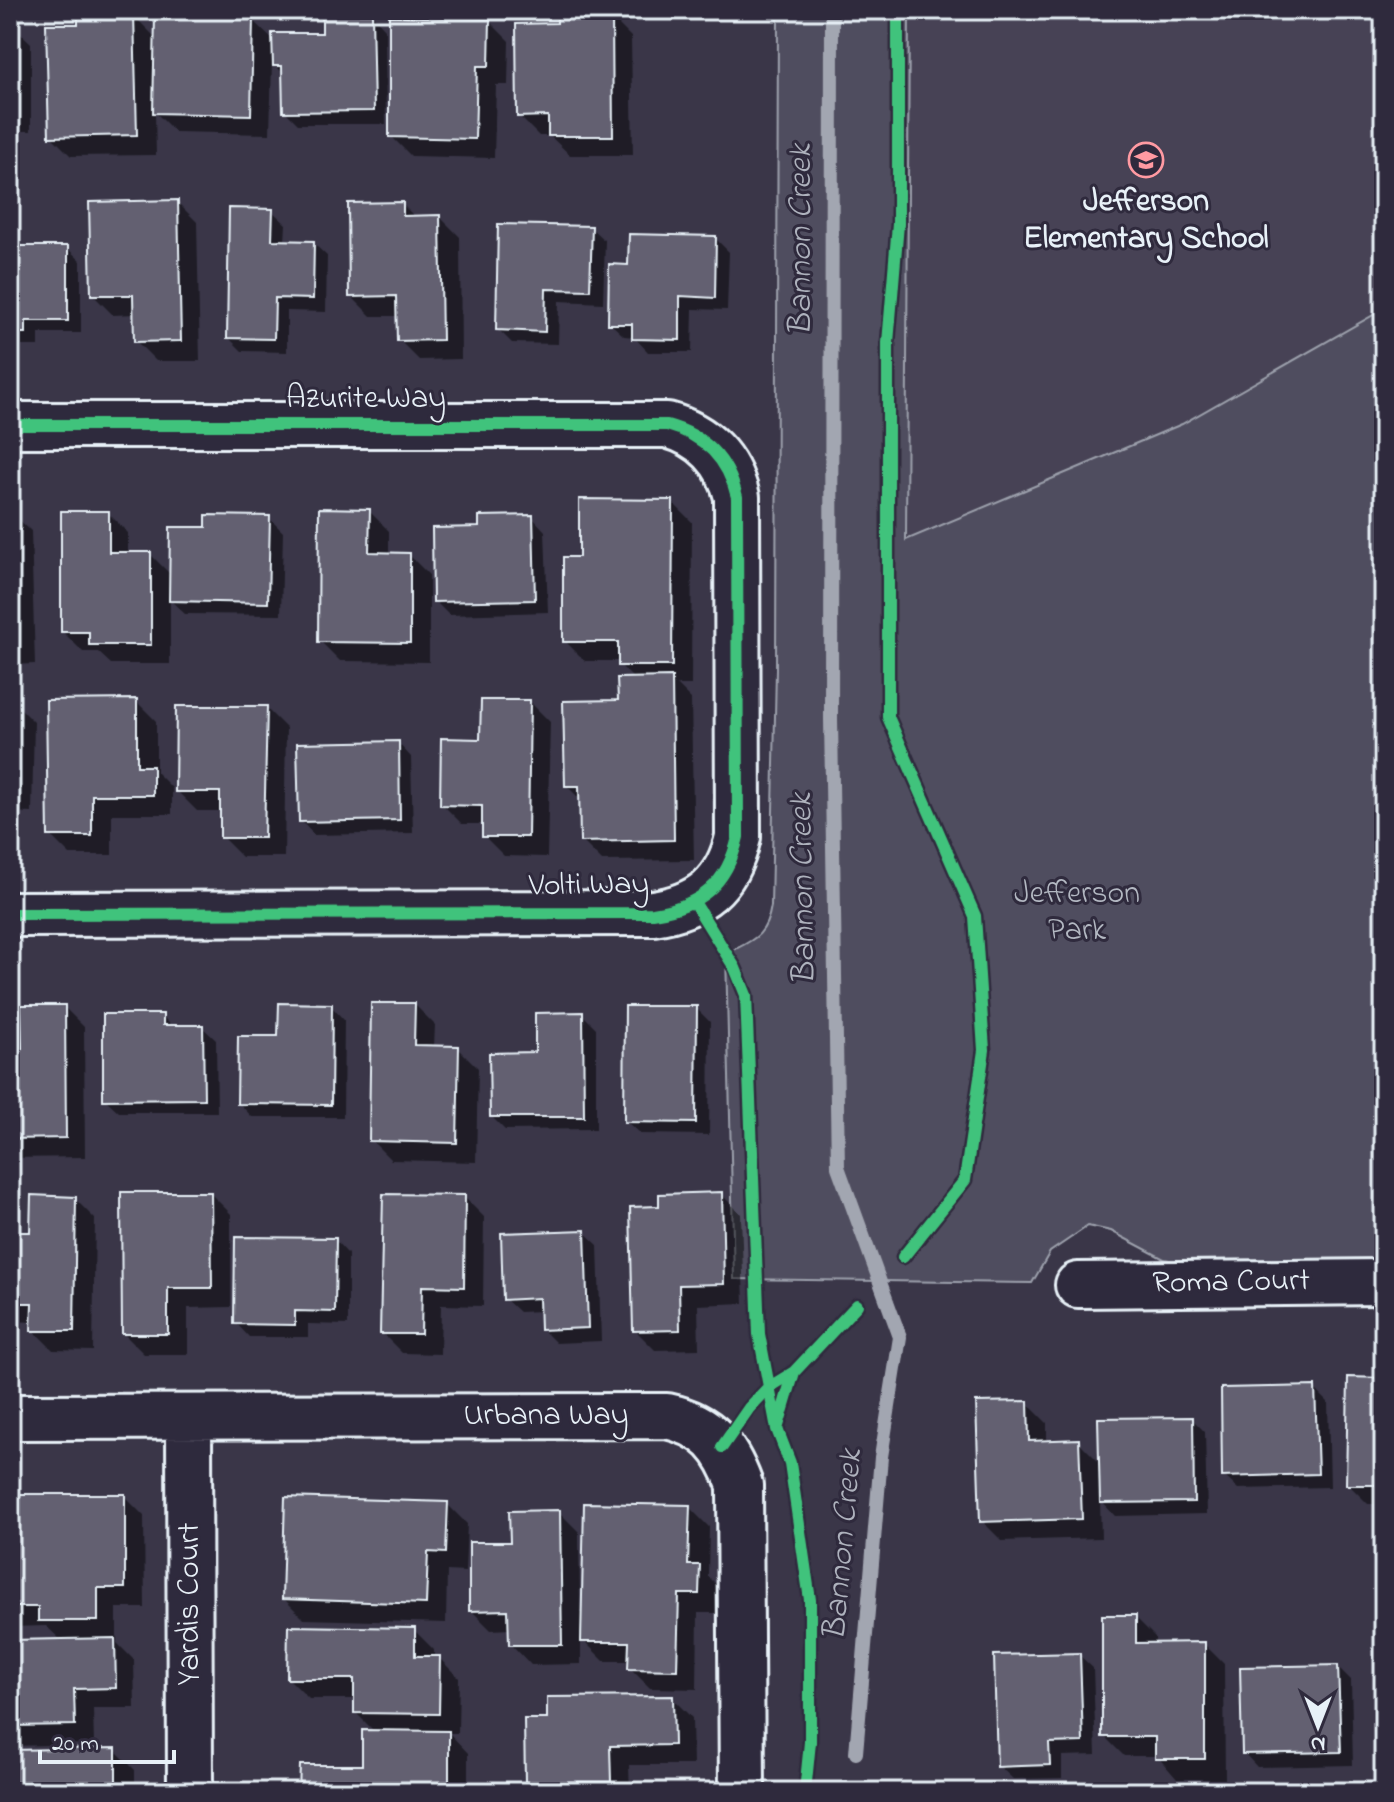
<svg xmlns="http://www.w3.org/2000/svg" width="1394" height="1802" font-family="'Indie Flower',sans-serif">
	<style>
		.built { fill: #464354 }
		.green { fill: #504e5f; stroke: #9ca0ac; stroke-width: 2 }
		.shadow { fill: #0007 }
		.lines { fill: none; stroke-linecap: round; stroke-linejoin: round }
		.stream { stroke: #a2a6b1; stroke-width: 14 }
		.building { fill: #636171; stroke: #e8f1f8; stroke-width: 2 }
		.minor-casing { stroke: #e8f1f8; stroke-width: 50 }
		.minor { stroke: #2f2a3d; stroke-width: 44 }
		.cycleway-casing { stroke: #2f2a3d; stroke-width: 17 }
		.cycleway { stroke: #40c37c; stroke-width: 12 }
		.labels { text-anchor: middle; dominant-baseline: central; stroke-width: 6; stroke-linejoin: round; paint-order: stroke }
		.poi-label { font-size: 32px; font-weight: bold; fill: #e8f1f8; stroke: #2f2a3d }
		.street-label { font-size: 32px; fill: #e8f1f8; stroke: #2f2a3d }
		.park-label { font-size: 32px; fill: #b3b8c2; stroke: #2f2a3d }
		.water-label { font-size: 34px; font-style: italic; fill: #aeb2bd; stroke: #2f2a3d }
	</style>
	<rect width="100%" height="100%" fill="#3a3648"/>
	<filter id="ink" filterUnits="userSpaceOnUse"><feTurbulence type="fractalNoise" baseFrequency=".0125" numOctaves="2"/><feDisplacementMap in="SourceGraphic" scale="16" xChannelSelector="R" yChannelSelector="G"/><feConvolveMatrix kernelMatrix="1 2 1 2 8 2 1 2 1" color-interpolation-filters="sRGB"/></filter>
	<g filter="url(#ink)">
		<path class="built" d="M909,10H1384V309L1182,424L906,541Z"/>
		<path class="green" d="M778,10H909L906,540L1182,424L1384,309V1263L1201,1266L1164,1259L1111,1231L1088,1226L1050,1252L1032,1283L734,1279L726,954C752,940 766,938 771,906L776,669Z"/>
		<path class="shadow" d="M133,15L157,39L252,20L275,42L324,34L372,15L385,29L386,124H298L285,111L284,74L272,62L270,134L175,132L155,112L156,155L71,156L51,136L80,26Z
			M611,17L631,37L633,155H570L550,136H539L519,116L559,25Z
			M489,21L509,41L508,85H496L494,158L411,156L391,136Z
			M10,23L31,43V131H13V158H10Z
			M177,202L197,222L200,361H156L136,341V314L113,315L93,295Z
			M402,204L416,218L440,217L460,237L461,359L419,360L399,340L398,316H371L351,296Z
			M272,211L286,224L285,242L313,243L327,256L326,312L287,311V352L242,351L229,338Z
			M591,228L605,241L603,303L559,301L558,344L512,343L498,329Z
			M715,238L729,252L727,310L693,309L692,352H648L634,337L624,336L610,323L630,267Z
			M10,248H67L81,261V333H39V346H10Z
			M672,502L692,522L691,685H677L691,699L694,860L602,861L582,841L581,800L567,786L634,679L620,665V661H585L565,641L581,559Z
			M10,511L31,531L35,664L10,665Z
			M369,511L389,531V555H409L429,575V662L340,661L320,641Z
			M108,513L128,533V554H150L171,575L208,529L269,518L283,532L281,615L185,614L170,600V664H111L98,652H83L63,632Z
			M532,517L545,531L548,612L449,615L435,601L481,529Z
			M136,701L156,721V772L172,788V814H112V855H70L50,835Z
			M10,702H14L34,722L32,813L10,812Z
			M530,702L550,722L547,857L504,856L484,836V824H462L442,804L482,741Z
			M266,708L286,728L284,857H242L222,837V811H197L177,791Z
			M398,743L411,757L413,833L314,835L301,821Z
			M415,1005L435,1025L434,1047L458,1048L478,1068L476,1162L391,1160L371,1140Z
			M331,1006L344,1020L343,1117H252L239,1103L280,1038Z
			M64,1007L84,1027L85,1157L10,1158V1050H24Z
			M696,1008L710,1022L709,1135L640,1134L626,1121Z
			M582,1014L596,1028V1129L505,1130L492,1117Z
			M162,1016L173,1027H202L216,1040L217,1112H119L105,1099Z
			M211,1194L231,1214V1307L188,1308V1354H144L124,1334Z
			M721,1194L741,1214L744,1303L698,1305L699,1349L655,1350L635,1330L661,1208Z
			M464,1197L484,1217L483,1306L441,1305L440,1354L402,1353L382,1333Z
			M75,1199L95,1219L93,1351L53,1350L33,1330L34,1322L10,1321V1234H32Z
			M584,1232L598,1245L601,1341L556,1343L542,1329V1311L519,1312L505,1299Z
			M335,1240L348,1254V1325L308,1324V1337H249L236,1323Z
			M1384,1380V1504H1368L1348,1484Z
			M1314,1388L1328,1402L1330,1487L1238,1489L1224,1476Z
			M1027,1403L1047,1423V1442H1079L1101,1464L1192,1419L1205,1432L1207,1514L1115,1516L1100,1500L1101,1538L1002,1541L982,1521Z
			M10,1496H124L144,1516L145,1608H117V1643L134,1660L135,1708H93L94,1744L10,1746V1643L62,1641L46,1626L10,1627Z
			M447,1504L467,1524L465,1572L447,1571L446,1623L304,1619L284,1599Z
			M689,1507L709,1527L708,1576L719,1587V1613H698L697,1689L650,1688L630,1668V1661H604L581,1638V1664L531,1665L511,1644V1629L491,1630L471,1610L512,1544L559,1512L579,1532L580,1613H584Z
			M1135,1617L1155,1637V1645L1204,1644L1224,1664L1225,1779H1177L1157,1756H1124L1104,1736Z
			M414,1630L434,1650V1658H439L459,1678L458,1733H449L468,1753V1792H301L364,1767L375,1732L356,1713V1699H309L289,1679Z
			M1079,1655L1093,1668L1096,1755L1062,1756V1778L1013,1779L999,1766Z
			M1338,1667L1351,1680L1353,1765L1257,1767L1244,1753Z
			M672,1698L692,1718L693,1765H629L630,1792H537L527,1782L549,1721Z
			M115,1750L135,1770V1792H10V1752Z"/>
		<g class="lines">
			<path class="stream" d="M832,10L831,719L838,1167L900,1337L881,1457L856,1753"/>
		</g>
		<path class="building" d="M134,13L137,135L49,137L46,24H78V14Z
			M372,13L374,111L283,112L282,66H273L272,33H322V14Z
			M557,15H612L613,136H548V116L517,117L516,24L557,23Z
			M155,16L253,18L251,115L153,113Z
			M389,16L490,19L489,66H477L475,139L389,137Z
			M10,21H12V112H10Z
			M178,200L181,341L134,342L133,295H91L89,202Z
			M403,202V216L440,215L442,340L397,341L396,296L349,297L348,203Z
			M229,208L273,209L272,240L314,241L313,299L275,298L274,339L227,338Z
			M498,224L592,226L590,290L546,289L545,332L496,330Z
			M629,234L716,236L715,298L680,296V340L632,339V324H608L609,264L628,265Z
			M10,246H68V321H26V333H10Z
			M579,499L673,500L672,666H618V642H563V557H579Z
			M319,508L370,509L369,552L410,553V643L318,642Z
			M10,509H12L16,645H10Z
			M61,511H109V552H151V645H89V632H61Z
			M206,515L270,516L268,603L169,601L170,527H206Z
			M533,515L535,600L433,602L432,528L479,527V516Z
			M672,677L674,840L580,842L579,786H565L563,701L618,700L617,678Z
			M137,699V766H153V795H92V836H48L46,700Z
			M10,700H15L13,794H10Z
			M481,700H530L528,837H482V806L440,805L441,738L480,739Z
			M176,706H267L264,838H220V792H175Z
			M399,741L400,820L299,822L297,743Z
			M279,1003L332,1004L331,1105L237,1104L238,1036H278Z
			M371,1003H415L414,1045L459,1046L457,1143L369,1141Z
			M21,1005H65L66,1138L10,1139V1048H22Z
			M625,1006H697L696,1123L624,1122Z
			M583,1012L584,1117H490L489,1053L535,1052V1013Z
			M103,1014H163V1025H203L204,1099L103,1100Z
			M121,1192H211L212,1288H168V1334H122Z
			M722,1192L724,1284L679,1285L680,1330L633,1331L630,1207L659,1206V1194Z
			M383,1194L465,1195L464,1287L422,1286L421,1334H380Z
			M31,1195L76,1197L74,1331H31L32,1303H10V1232H30Z
			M585,1230L588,1328L540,1330L539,1298L503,1300L501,1233Z
			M235,1237L336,1238L335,1312L295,1311V1325L234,1324Z
			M1348,1377L1384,1378V1485H1346Z
			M1315,1386L1318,1474L1222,1477L1221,1388Z
			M1028,1401L1029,1441L1079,1439L1082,1519L980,1522L976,1402Z
			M1193,1417L1194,1502L1100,1503L1098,1418Z
			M10,1494H125V1588H98V1621H38V1607H10Z
			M285,1497L448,1502L446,1553L428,1552L426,1604L282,1599Z
			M584,1503L690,1505L688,1565H700L699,1594H679L677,1670L628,1669L629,1642H581Z
			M560,1510L562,1645H509L508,1610L469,1611V1542H510L509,1511Z
			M1102,1615H1136V1643L1205,1642V1759H1155V1737H1102Z
			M288,1626L415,1628V1656H440L439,1714L354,1713V1679H287Z
			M115,1638L116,1688L74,1689L75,1725L10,1726V1640Z
			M1080,1653L1083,1742L1049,1743L1050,1765L997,1767L994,1655Z
			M1338,1665L1341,1752L1242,1754L1240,1667Z
			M673,1696L674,1745L610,1746L611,1782H525L524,1719H547V1697Z
			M362,1730L449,1731V1792H299L300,1765H362Z
			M116,1748V1792H10V1750Z"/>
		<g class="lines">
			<g class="minor-casing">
				<path id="minor" d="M10,425H667C704,435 728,459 737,497L738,837C727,885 700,906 653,913L10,914
					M1078,1285L1384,1282
					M10,1417L667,1416C709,1425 726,1447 740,1485L742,1792
					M189,1417L190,1792"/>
			</g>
			<use href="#minor" class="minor"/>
			<g class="cycleway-casing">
				<path id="cycleway" d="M898,10V224L888,343V717L975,916L984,1050L965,1180L903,1257
					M10,425H667C704,435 728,459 737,497L738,837C727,885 700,906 653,913L10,914
					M694,902L735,968L746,995L759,1334L777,1429
					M794,1372L777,1429L790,1463L810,1600V1742L805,1792
					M722,1447L749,1408L768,1388L794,1372L857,1305"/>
			</g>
			<use href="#cycleway" class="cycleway"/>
		</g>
	</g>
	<defs>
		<g id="school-ring" transform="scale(1.8)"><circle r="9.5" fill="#2f2a3d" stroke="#ff9aa2" stroke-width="1.5"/><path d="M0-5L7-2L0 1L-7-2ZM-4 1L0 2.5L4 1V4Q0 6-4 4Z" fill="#ff9aa2"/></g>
	</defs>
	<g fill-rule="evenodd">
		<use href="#school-ring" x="1146" y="160"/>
	</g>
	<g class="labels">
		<g class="poi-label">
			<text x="1146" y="202">Jefferson<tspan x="1146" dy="37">Elementary School</tspan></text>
		</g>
		<g class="street-label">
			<text x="366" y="399">Azurite Way</text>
			<text transform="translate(589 886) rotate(-1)">Volti Way</text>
			<text transform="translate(1231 1283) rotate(-1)">Roma Court</text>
			<text x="546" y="1416">Urbana Way</text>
			<text transform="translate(190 1604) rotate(-90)">Yardis Court</text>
		</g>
		<g class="park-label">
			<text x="1077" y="894">Jefferson<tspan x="1077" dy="37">Park</tspan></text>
		</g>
		<g class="water-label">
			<text transform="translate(802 240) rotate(-90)">Bannon Creek</text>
			<text transform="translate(804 889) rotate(-91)">Bannon Creek</text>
			<text transform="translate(844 1545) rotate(-85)">Bannon Creek</text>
		</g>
	</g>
	<rect width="1394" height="1802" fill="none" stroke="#2f2a3d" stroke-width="40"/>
	<rect x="20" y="20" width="1354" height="1762" fill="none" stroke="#e8f1f8" stroke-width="3" filter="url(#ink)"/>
	<g transform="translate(1318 1726) rotate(180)" stroke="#2f2a3d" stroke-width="6" paint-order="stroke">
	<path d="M0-6L14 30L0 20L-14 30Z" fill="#e8f1f8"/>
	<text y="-12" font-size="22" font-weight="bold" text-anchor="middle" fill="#e8f1f8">N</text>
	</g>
	<path d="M40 1750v12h134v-12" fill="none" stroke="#e8f1f8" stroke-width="4"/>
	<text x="52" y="1750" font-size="24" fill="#e8f1f8" stroke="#2f2a3d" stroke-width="6" paint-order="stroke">20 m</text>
</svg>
